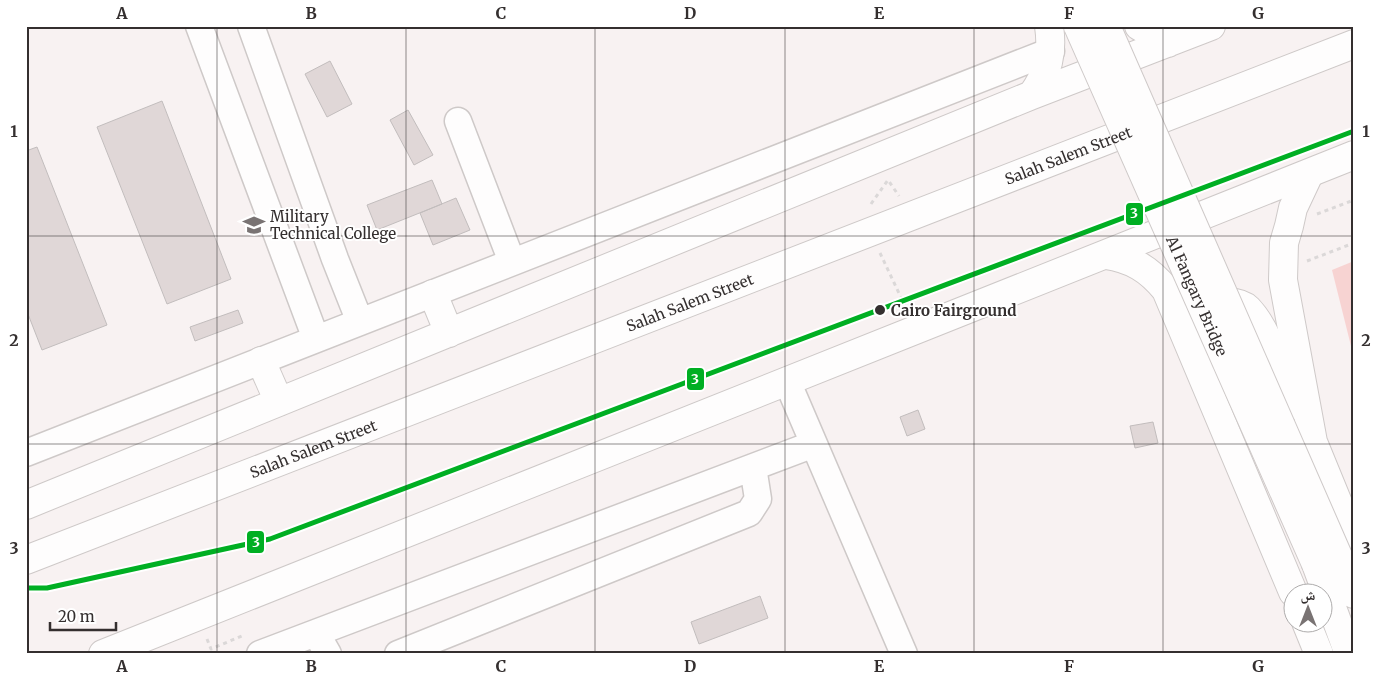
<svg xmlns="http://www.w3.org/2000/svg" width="1380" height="680" font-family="Merriweather,'Noto Naskh Arabic',serif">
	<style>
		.green { fill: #f7d3d2 }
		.building { fill: #e0d7d7; stroke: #c2bdbd }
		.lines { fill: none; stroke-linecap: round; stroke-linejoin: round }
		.minor-casing { stroke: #cec9c8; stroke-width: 29 }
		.major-casing { stroke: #cec9c8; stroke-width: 30 }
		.highway-casing { stroke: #cec9c8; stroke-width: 30 }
		.path { stroke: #dbd8d8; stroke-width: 3; stroke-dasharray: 4 4; stroke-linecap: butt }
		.minor { stroke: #fefdfd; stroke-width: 26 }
		.major { stroke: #fefdfd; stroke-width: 28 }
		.highway { stroke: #fefdfd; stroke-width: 28 }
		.major-bridge-casing { stroke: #cec9c8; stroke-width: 30; stroke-linecap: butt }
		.major-bridge { stroke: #fefdfd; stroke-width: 28 }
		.metro-1-casing { stroke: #fff; stroke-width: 9 }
		.metro-1 { stroke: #00af23; stroke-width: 5 }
		.grid { fill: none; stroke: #342f2f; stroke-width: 1; stroke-opacity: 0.55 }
		.stop-dot { fill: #342f2f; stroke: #fff; stroke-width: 2 }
		.labels { text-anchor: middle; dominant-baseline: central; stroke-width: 4; stroke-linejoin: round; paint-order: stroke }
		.street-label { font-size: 15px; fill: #342f2f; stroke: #fff }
		.poi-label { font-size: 15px; fill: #342f2f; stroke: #fff; text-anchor: start }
		.stop-label { font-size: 15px; font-weight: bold; fill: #342f2f; stroke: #fff; text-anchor: start }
		.line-badge { stroke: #fff; stroke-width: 2 }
		.badge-label { font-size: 14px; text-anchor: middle; font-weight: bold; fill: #fff }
		.neatline { fill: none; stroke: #342f2f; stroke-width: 2 }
		.grid-label { font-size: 16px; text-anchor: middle; font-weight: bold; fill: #342f2f }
	</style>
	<rect width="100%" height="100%" fill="#f8f2f2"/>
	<path class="green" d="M1354,261V358L1332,270Z"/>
	<path class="building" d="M330,61L352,104L327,117L305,74Z
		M162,101L231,279L167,304L97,127Z
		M408,110L433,155L414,165L390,120Z
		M37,147L107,325L42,350L26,309V151Z
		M432,180L442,204L377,230L367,205Z
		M456,198L470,230L433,245L420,213Z
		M238,310L243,323L195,341L190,327Z
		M918,410L925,429L907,436L900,417Z
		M1153,422L1158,443L1135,448L1130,426Z
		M760,596L768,618L699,644L691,622Z"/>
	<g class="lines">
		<g class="minor-casing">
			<path id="minor" d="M199,26L316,339
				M251,26L335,259L360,322
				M458,121L512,262
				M787,381L904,654
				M26,453L1051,51
				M316,633L328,654
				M260,654L814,444
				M398,654L749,513L758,499L753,467"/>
		</g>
		<g class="major-casing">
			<path id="major" d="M1139,26L1168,43
				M1032,95C1048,73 1053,53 1049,26
				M433,294L449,333
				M261,361L279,402
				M26,505L1032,95L1211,26
				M1338,556L1354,594
				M1316,564L1349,654"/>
		</g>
		<g class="highway-casing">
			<g id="highway">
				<path d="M1309,174L1293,208L1289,226L1284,243L1283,280L1313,442L1354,542"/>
				<path d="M1106,255C1132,259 1149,269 1166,290L1293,592"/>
				<path d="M1207,306C1218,301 1239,300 1248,309C1270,332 1280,376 1294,405"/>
				<path id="s1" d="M26,560L1354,44"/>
				<path d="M1306,622L1319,654"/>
				<path d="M103,654L1354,155"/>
			</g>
		</g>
		<path class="path" d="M871,204L888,180L899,196
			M1317,214L1354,200
			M880,253L906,308
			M1307,261L1354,243
			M207,639L211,649L244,635"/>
		<use href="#minor" class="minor"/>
		<use href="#major" class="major"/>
		<use href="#highway" class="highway"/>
		<g class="major-bridge-casing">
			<g id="major-bridge">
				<path id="s2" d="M1078,26L1316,564"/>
				<path d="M1106,26L1338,556"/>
			</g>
		</g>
		<use href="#major-bridge" class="major-bridge"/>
		<g class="metro-1-casing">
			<path id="metro-1" d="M26,588H47L270,539L1354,131"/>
		</g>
		<use href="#metro-1" class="metro-1"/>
	</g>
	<path class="grid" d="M217,26V654M406,26V654M595,26V654M785,26V654M974,26V654M1163,26V654M26,236H1354M26,444H1354"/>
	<defs>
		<g id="university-bare" transform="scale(1.725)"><path d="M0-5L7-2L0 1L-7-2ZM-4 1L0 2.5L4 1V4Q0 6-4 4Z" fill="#797373" stroke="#fff" stroke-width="2.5" paint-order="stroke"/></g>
	</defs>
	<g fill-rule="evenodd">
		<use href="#university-bare" x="254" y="225"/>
	</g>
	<circle class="stop-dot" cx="880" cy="310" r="6"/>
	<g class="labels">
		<g class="street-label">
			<text stroke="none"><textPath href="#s1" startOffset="1118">Salah Salem Street</textPath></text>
			<text stroke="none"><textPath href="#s2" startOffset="295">Al Fangary Bridge</textPath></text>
			<text stroke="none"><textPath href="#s1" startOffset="712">Salah Salem Street</textPath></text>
			<text stroke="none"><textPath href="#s1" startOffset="308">Salah Salem Street</textPath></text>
		</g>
		<g class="poi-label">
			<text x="270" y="216">Military<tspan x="270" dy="17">Technical College</tspan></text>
		</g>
		<g class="stop-label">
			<text x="891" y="310">Cairo Fairground</text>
		</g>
	</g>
	<g class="line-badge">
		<rect x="1125" y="202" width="19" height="24" rx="5" fill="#00af23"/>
		<rect x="686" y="367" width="19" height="24" rx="5" fill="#00af23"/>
		<rect x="246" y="530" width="19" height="24" rx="5" fill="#00af23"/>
	</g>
	<g class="badge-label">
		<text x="1134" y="218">3</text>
		<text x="695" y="384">3</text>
		<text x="256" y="547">3</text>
	</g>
	<rect width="1380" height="680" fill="none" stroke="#ffffff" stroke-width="55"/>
	<g transform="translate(1308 608)"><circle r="24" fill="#ffffff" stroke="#aeacac"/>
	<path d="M0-4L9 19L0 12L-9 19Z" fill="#797373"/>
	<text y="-8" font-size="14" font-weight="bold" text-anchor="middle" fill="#342f2f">ش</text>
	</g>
	<path d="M50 622v8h66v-8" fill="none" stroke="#342f2f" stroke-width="2.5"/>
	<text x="58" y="622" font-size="15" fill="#342f2f" stroke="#ffffff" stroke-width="4" paint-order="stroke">20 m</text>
	<rect x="28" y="28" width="1324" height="624" class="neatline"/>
	<g class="grid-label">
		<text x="122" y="19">A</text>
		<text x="311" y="19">B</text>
		<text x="501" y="19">C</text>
		<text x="690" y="19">D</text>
		<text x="879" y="19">E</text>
		<text x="1069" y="19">F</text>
		<text x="1258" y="19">G</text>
		<text x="14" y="137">1</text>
		<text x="1366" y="137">1</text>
		<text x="14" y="346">2</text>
		<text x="1366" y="346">2</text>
		<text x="14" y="554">3</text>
		<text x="1366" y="554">3</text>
		<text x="122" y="672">A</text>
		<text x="311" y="672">B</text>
		<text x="501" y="672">C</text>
		<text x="690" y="672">D</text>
		<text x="879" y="672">E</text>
		<text x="1069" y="672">F</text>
		<text x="1258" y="672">G</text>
	</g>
</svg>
